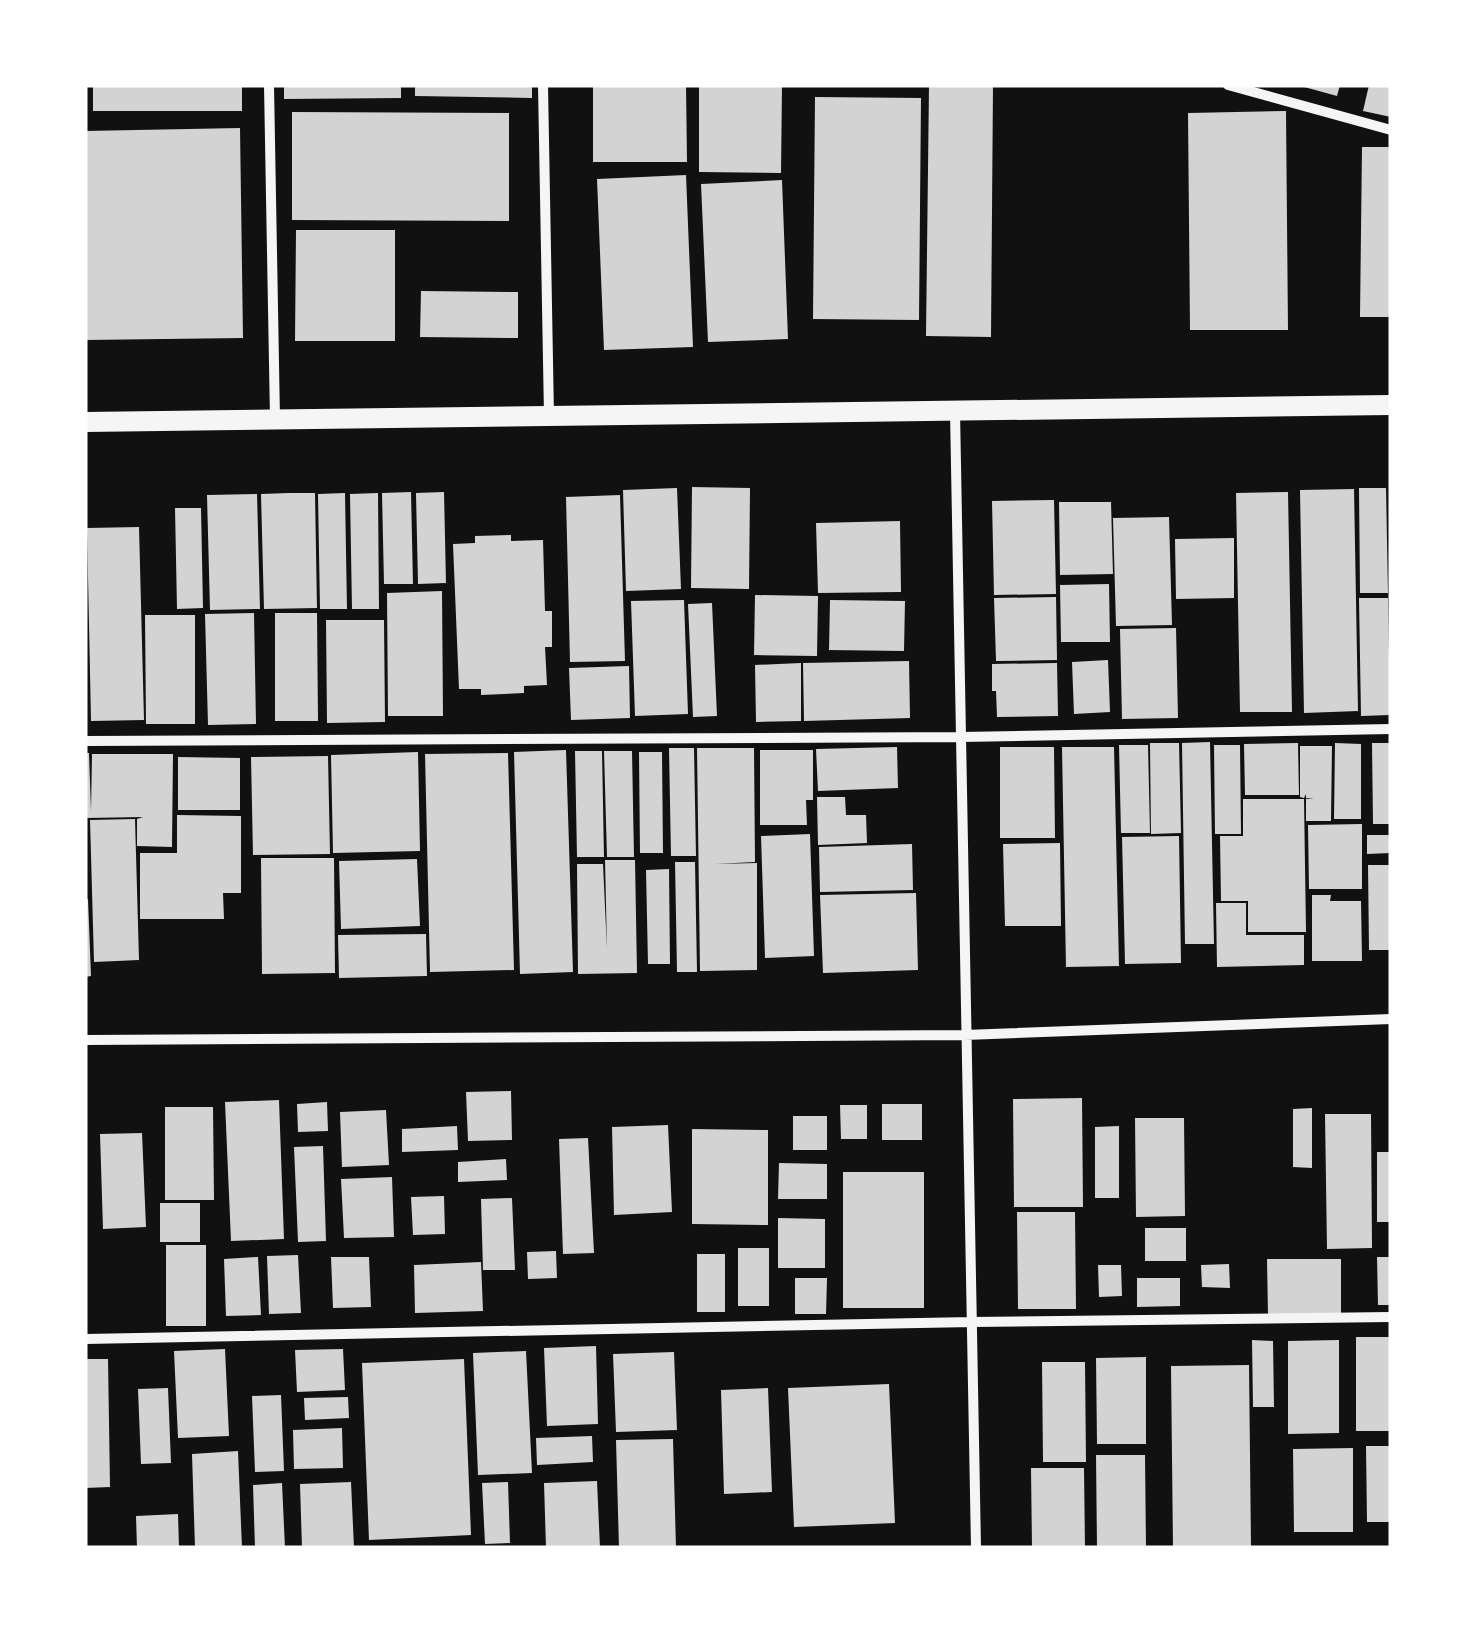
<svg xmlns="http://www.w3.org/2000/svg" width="1476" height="1633" font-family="Barlow,sans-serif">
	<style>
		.building { fill: #d3d3d3 }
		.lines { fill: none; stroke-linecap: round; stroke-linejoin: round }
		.minor { stroke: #f5f5f5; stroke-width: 10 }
		.secondary { stroke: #f5f5f5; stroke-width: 20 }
	</style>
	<rect width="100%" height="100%" fill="#111"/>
	<path class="building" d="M93,85H242V111H93Z
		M284,85H401V98L284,99Z
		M415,85H532V98L415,96Z
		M593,85H686L687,162H593Z
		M699,85H782L781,173L699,172Z
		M929,85H993L991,337L926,336Z
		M1297,85H1340L1337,96Z
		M1369,85H1391V117L1363,111Z
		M815,97L921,98L919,320L813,319Z
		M1286,111L1288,330H1190L1188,113Z
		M292,112L509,113V221L292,220Z
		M240,128L243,338L85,340V131Z
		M1362,147H1391V317H1360Z
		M686,175L693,347L604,350L597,179Z
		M782,180L788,339L708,342L701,184Z
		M296,230H395V341H295Z
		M421,291L518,292V338L420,337Z
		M692,487L750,488L749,589L691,588Z
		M677,488L681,589L626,591L623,490Z
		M1359,488H1386L1388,593H1360Z
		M1354,489L1358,711L1304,713L1300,490Z
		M411,492L413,584H384L382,493Z
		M444,492L446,583L418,584L416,493Z
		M1288,492L1292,712H1240L1236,493Z
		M289,493H315L317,608L264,609L261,494Z
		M345,493L347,609H320L318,494Z
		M378,493L379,609H352L350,494Z
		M257,494L260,609L210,610L207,495Z
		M620,495L625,661L570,662L566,497Z
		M1054,500L1056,594L994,595L992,501Z
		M1059,502H1111L1113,574L1060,575Z
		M175,508H201L203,608L177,609Z
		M1169,517L1172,625L1116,626L1113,518Z
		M900,521L901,592L818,593L816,523Z
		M139,527L144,720L91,721L87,528Z
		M511,535V541L543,540L545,611H552V647H545L547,685L524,686V693L481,695V689H459L453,544L475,543V536Z
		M1234,538V598L1176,599L1175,539Z
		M1109,584L1110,642H1061L1060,585Z
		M442,591L443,716H388L387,593Z
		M755,595L818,596L817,656L754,655Z
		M1056,597L1057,660L996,661L994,598Z
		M1359,598H1388L1390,715L1361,716Z
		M684,600L688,714L635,716L631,601Z
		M830,600L905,601L904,651L829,650Z
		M712,603L717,716L693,717L688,604Z
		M254,613L256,724L208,725L205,614Z
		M275,613H317L318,721H275Z
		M145,615H195V724H146Z
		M326,620H384L385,722L327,723Z
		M1176,628L1178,718L1122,719L1120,629Z
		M1108,660L1110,712L1074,714L1072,662Z
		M909,661L910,718L804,721L803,663Z
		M801,663V721L756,722L755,665Z
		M1057,663L1058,716L997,717L996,691H992V664Z
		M629,666L630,718L571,720L569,668Z
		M1210,742L1214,944H1185L1182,743Z
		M1150,743H1179L1181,833L1151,834Z
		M1298,743L1299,795H1245L1244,744Z
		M1335,743L1361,744V819H1334Z
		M1372,743H1391V824H1373Z
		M1119,745H1148L1150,833H1121Z
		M1214,745H1240L1241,834H1215Z
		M1300,746H1332L1331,821H1306V799L1314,798H1306V794L1304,798L1300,797Z
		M897,747L898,788L818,791L816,749Z
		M1000,747H1054L1055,838H1000Z
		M1062,747H1114L1119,966L1066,967Z
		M669,748H694L696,856H671Z
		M697,748H754L755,862L715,864L757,863V970L700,971Z
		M566,750L573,972L520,974L514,752Z
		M760,750H813V800H806L807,825H760Z
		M575,751H602L604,857H577Z
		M604,751H632L634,857H607Z
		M418,752L420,851L333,853L331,755Z
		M639,752H662L663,853H640Z
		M85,753H89L91,811L92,754H173L172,847L137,846V819L143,817L85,818Z
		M508,753L514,970L430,972L425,754Z
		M328,756L330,854L253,855L251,757Z
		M178,757L240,758V810H178Z
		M817,797H845L846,815H866L867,843L818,845Z
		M1243,799H1304L1306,932H1248V901H1221L1220,836H1243Z
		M177,815L241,816V893H223L224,919H140V853H177Z
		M135,819L139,960L94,962L90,820Z
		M1362,824V889H1309L1308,825Z
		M810,834L814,956L765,958L761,836Z
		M1367,835H1391V853L1367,854Z
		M1179,836L1181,963L1125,964L1122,837Z
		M1060,843L1061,926H1005L1003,844Z
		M912,844L913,890L820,892L819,847Z
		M261,858H334L335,973L262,974Z
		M417,859L420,926L341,929L339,861Z
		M605,860H635L637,973L578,974L577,864H603L607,949Z
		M675,862H695L697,972H677Z
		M1368,865H1391V950H1369Z
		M669,869L670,964H648L646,870Z
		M916,893L918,970L823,973L820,895Z
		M1312,895H1331L1330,901H1361L1362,961H1312Z
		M85,899H88L91,976L85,977Z
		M1216,903H1246V935H1304V965L1217,967Z
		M426,934L427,976L339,978L338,935Z
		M511,1091L512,1140L468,1141L466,1092Z
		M1082,1098L1083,1207H1014L1013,1099Z
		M279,1100L284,1239L231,1241L225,1102Z
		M327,1102L328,1131L298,1132L297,1104Z
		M882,1104H922V1140H882Z
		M840,1105H867V1139H841Z
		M165,1107H213L214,1200H165Z
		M1312,1108V1168L1293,1167V1109Z
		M386,1110L389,1165L342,1167L340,1112Z
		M1325,1114H1371L1372,1248L1327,1249Z
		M793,1116H827V1150H793Z
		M1135,1118H1184L1185,1216L1136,1217Z
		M668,1125L672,1212L614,1215L612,1127Z
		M457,1126L458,1150L402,1152V1129Z
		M1119,1126V1198H1095V1127Z
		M692,1129L768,1130V1225L692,1224Z
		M142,1133L146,1227L103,1229L100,1134Z
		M588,1138L594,1253L563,1254L559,1139Z
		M323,1146L326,1241L298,1242L294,1147Z
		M1377,1152H1391V1222H1377Z
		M506,1159L507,1180L458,1182V1162Z
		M779,1163L827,1164V1199H778Z
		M843,1172H924V1308H843Z
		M392,1177L394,1237L344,1238L341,1179Z
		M444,1196L445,1234L413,1235L411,1197Z
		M512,1198L515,1270H483L481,1199Z
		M160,1203H200V1242H160Z
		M1017,1212H1075L1076,1309H1018Z
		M778,1218L825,1219V1268H778Z
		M1145,1228H1186V1261H1145Z
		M166,1245H206V1326H166Z
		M738,1248H769V1306H738Z
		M556,1251L557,1278L528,1279L527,1252Z
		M697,1254H725V1312H697Z
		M298,1255L301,1313L269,1314L267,1256Z
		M258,1257L261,1315L226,1316L224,1259Z
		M331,1257H369L371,1307L333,1308Z
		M1377,1257H1391V1305H1378Z
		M1267,1259H1341V1316H1268Z
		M481,1262L483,1311L415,1313L414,1265Z
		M1229,1264L1230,1288L1202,1287L1201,1265Z
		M1098,1265H1121L1122,1296L1099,1297Z
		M795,1278H827L826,1314H795Z
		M1137,1278H1180V1306L1137,1307Z
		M1356,1337H1391V1431H1356Z
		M1252,1340L1273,1341L1274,1407H1253Z
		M1339,1340V1433L1288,1434V1341Z
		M596,1346L598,1424L547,1426L544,1348Z
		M225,1349L229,1436L178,1438L174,1351Z
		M343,1349L345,1390L297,1392L295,1350Z
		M526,1351L532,1473L478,1475L473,1353Z
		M674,1352L677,1430L616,1432L613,1354Z
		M1146,1357V1444H1097L1096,1358Z
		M85,1359H108L110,1487L85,1488Z
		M464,1359L471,1535L369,1540L362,1363Z
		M1042,1362H1085L1086,1462H1043Z
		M1249,1365L1251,1547L1173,1548L1171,1366Z
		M889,1384L895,1523L794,1527L788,1388Z
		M168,1388L171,1463L141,1464L138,1389Z
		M768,1388L772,1492L724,1494L721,1390Z
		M281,1395L284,1471L255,1472L252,1396Z
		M348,1397L349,1418L305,1420L304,1398Z
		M342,1428L343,1468L294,1469L293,1430Z
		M592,1436L593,1462L537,1465L536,1438Z
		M673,1439L676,1548H619L616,1440Z
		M1366,1446H1391V1522H1367Z
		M1353,1448V1532H1294L1293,1449Z
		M238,1451L242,1548H195L192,1454Z
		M1096,1455H1145L1146,1548H1097Z
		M1031,1468H1084L1085,1548H1032Z
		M597,1481L600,1548H546L544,1483Z
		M351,1482L354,1548H302L300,1484Z
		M508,1482L510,1543L485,1544L482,1483Z
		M282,1483L285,1548H255L253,1485Z
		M178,1514L179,1548H137L136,1516Z"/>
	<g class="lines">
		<path class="minor" d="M269,85L275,419
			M543,85L549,416
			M1228,85L1391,130
			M955,411L976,1548
			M85,741L961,737L1391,729
			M85,1040L965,1035L1391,1019
			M85,1339L972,1322L1391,1317"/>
		<path class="secondary" d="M85,422L1391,405"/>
	</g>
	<rect width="1476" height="1633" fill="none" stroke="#ffffff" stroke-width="175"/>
</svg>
